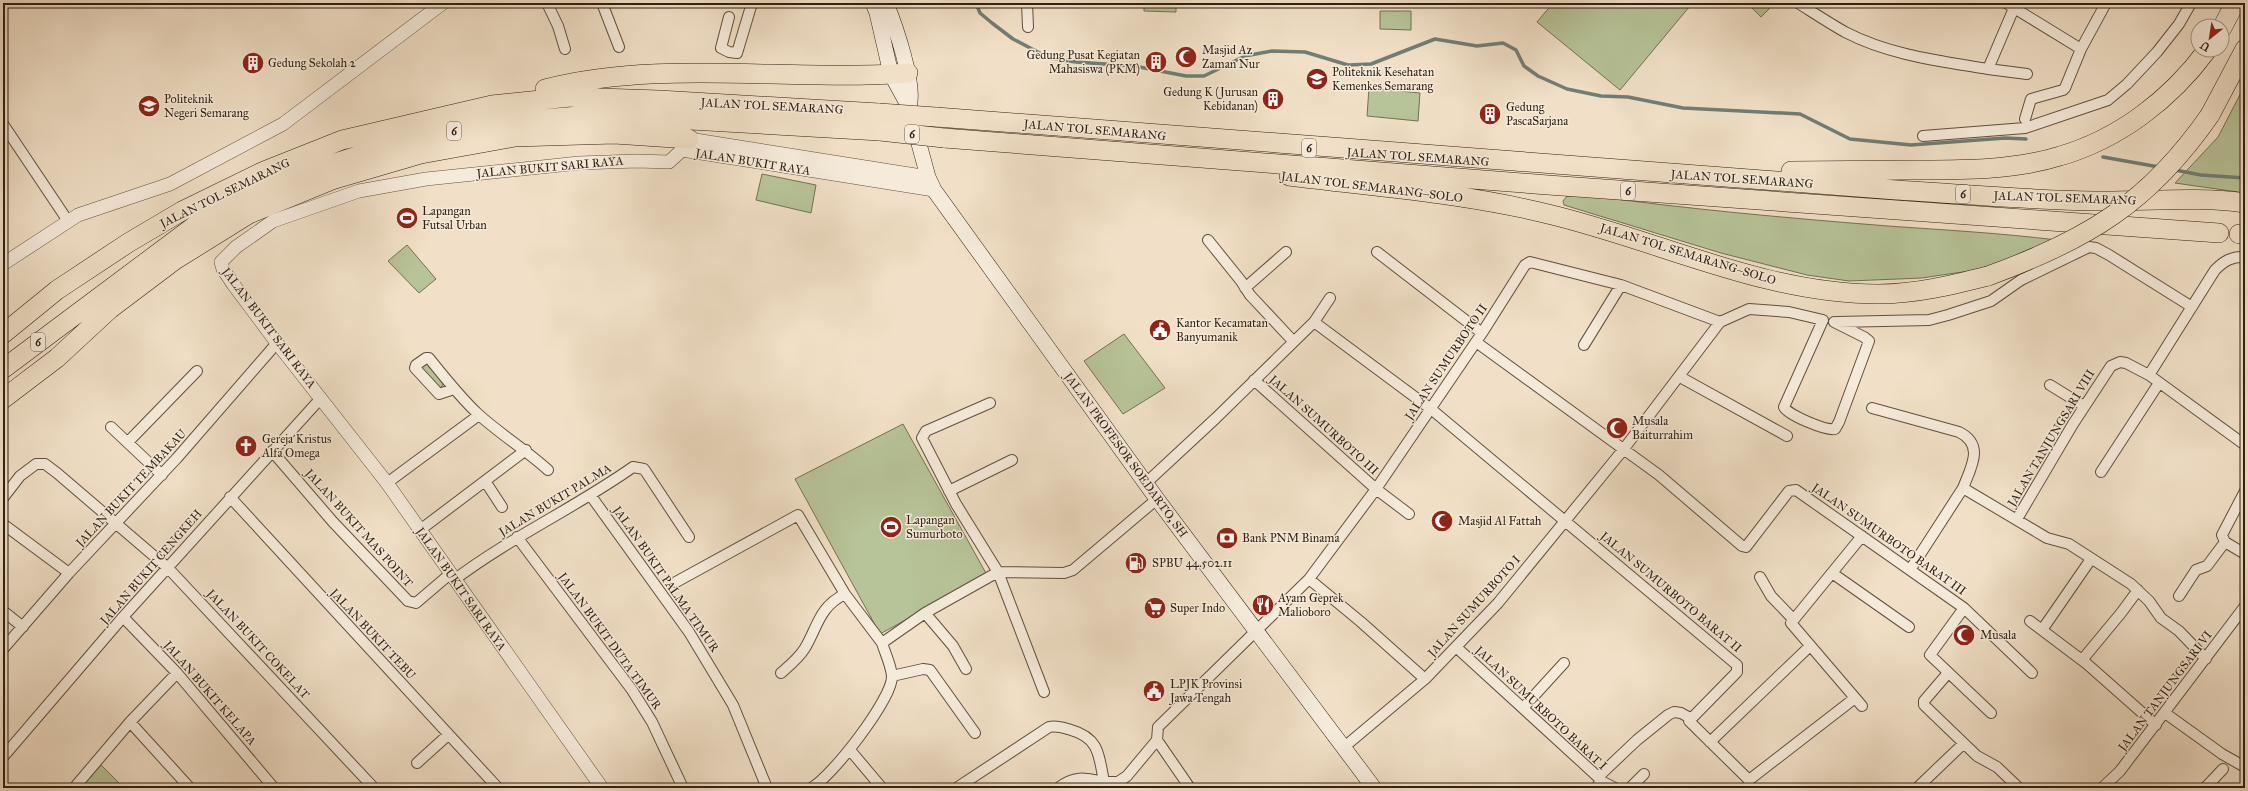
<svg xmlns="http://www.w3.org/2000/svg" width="2248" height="791" font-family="'IM FELL Great Primer',serif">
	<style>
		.green { fill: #b7c398; stroke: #747154 }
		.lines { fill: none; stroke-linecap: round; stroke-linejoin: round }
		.stream { stroke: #717d76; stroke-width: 3.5 }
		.minor-casing { stroke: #614f3e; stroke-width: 12 }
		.tertiary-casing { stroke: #614f3e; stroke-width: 14 }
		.secondary-casing { stroke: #311f11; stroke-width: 16 }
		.motorway-casing { stroke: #311f11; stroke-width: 20 }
		.minor { stroke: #f6ebdb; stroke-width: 10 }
		.tertiary { stroke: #f6ebdb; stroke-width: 13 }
		.secondary { stroke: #f6ebdb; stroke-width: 15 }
		.motorway { stroke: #f1e0c7; stroke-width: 19 }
		.motorway-bridge-casing { stroke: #311f11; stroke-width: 20; stroke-linecap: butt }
		.motorway-bridge { stroke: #f1e0c7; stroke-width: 19 }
		.labels { text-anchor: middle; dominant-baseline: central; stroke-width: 3; stroke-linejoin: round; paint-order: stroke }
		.shield { fill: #f6ebdb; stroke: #6c5c4e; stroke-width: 1 }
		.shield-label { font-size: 11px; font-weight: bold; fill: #311f11 }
		.poi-label { font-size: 12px; fill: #311f11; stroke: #f6ebdb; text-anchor: start }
		.street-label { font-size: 12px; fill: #311f11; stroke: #f6ebdb }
	</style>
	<rect width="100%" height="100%" fill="#f1e0c7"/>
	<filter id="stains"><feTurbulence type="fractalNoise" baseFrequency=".005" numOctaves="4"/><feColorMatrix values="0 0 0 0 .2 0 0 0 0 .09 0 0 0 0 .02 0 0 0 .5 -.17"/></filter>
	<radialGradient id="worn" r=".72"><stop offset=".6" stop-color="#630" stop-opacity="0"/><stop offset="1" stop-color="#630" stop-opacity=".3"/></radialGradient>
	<path class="green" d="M1144,3H1176V12L1144,11Z
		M1553,3H1686L1690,6L1620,90L1537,22Z
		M1747,3H1775L1761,17Z
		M1380,11H1411V30L1380,29Z
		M2245,85V193L2175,183L2218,137Z
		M1369,88L1420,93L1418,121L1367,116Z
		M762,174L816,185L811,213L756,200Z
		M1586,195C1686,209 1787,218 1888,226C1944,230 2000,233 2057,240L1989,268L1922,278L1849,281L1807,275L1721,253L1564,205L1563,201L1567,196Z
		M407,245L436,279L419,293L388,261Z
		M1124,334L1165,388L1123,414L1084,361Z
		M427,362L443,384L441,388H436L421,367Z
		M903,424L987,575L880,634L795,479Z
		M101,765L124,788H81Z"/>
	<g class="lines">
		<path class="stream" d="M976,3L980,13L992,23L1013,39L1049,58L1076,62L1134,66L1186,76H1204L1245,56L1272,51L1305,52L1348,65L1371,64L1435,39L1477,46L1503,43L1516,50L1524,66L1538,76L1567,89L1601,96L1628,97L1683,108L1800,114L1850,139L1911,145L2005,138L2026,139
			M2103,157L2159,167
			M2175,170L2201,175L2245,178"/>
		<g class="minor-casing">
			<path id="minor" d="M547,3L558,26L565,49
				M602,3L619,47
				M1027,3L1028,27
				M1798,3C1814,13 1829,23 1845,32C1889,55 1940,61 1988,69L2014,8
				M2006,3L2081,49
				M729,17L721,48L729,52L737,53L752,3
				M1988,69L2027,74
				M2025,119L2031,99L2063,90L2065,88L2081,49L2106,3
				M3,124L68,221
				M1923,136L2025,128L2108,100L2127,84L2157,52L2179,24L2191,3
				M1208,240L1241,281L1250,295L1293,341
				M1377,252L1482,333
				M1245,288L1286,252
				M1314,322L1330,298
				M1837,322L1929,320L1948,315L1991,301L2021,280L2089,247L2096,248L2109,255L2192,307
				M1476,342L1659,475L1742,546L1746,547L1789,491L1796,490L1964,608L2032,673
				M1584,345L1621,285
				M2149,375L2215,270C2224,261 2232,256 2245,257
				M1680,377L1787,436
				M1254,380L1376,489L1409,514
				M2050,385L2084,406
				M454,389L439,394L415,368L416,365L426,358H429C445,378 460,397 478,414C500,434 526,450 548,470
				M990,403L926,431L922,438L956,504L998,572L1044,692
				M1872,408L1959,432C1985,445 1971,467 1963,488
				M111,427L162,475
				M128,442L197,371
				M272,451L333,522L408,601L416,603L450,574
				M2101,472L2159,383
				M485,481L502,507
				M387,483L479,415
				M1146,483L1216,418L1314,322L1431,409L1737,665V672L1689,721L1749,780L1748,788
				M949,491L1012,460
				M2245,491L2222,535L2225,542L2245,554
				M591,496L689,632L733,705L767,788
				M230,497L498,788
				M3,498L20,476L36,464H45L57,473L168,568L374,788
				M2017,519L2073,424L2111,366L2120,362L2126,363L2149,375L2245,445
				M3,524L69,573
				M420,530L526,450
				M1862,536L1791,623L1862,706
				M517,537L632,690L652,722L683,788
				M1910,570L1963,488L2047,538L2069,544L2131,584L2149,601L2161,618L2179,631L2206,659
				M1832,573L1909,627
				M1760,577L1771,596L1793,619
				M1309,579L1361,622L1425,679
				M454,580C511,537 575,508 633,467L644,469L689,537
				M676,582L798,515L845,594
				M2179,596L2196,570L2207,566L2225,542
				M1964,608L1930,655L1991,713
				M3,611L23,627
				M925,613L953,646L966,669
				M123,617L177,673L274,788
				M2030,621L2087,664L2156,725
				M2042,630L2091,559
				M1456,647L1598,777L1601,781L1596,788
				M3,649L69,573L177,458L277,343
				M2082,660L2121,613L2138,590
				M781,673C789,666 799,658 805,648C818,626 819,607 845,594L882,643
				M1948,673L1924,701V705L1977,756L1997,767L2019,788
				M892,676L923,669L930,670L975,733
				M1523,708L1564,663
				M2165,713L2222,754L2245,767
				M130,722L190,788
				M1710,742L1810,646
				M1343,748L1425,679L1498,603L1623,450L1720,322L1749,309L1789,312L1823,320L1784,407C1788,415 1826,431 1835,429L1839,422L1869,341L1864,337L1834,322
				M850,750L882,788
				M3,757L123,617L321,398
				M417,763L448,735
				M1598,777L1637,740L1668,715L1674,712L1681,713L1690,718
				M1749,780L1855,698
				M1601,781L1615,788
				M958,787L1049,727C1057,725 1064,728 1071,730C1100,738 1099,757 1104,782H1118L1127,776L1157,740
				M74,788L130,722L177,673
				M811,788C831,778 893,698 892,676C891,665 885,653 882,643L925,613L998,572L1064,573L1073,570L1157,499
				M1058,788C1075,775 1085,778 1104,782
				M1190,788L1157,740L1158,727L1309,579L1376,489L1482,333L1525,265L1530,262L1621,285L1720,322
				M1630,788L1644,774
				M1917,788L1963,744
				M2102,788L2120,771L2245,606
				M2205,788L2223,769"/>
		</g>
		<g class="tertiary-casing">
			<path id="tertiary" d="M682,150L934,190
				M3,264L78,215L170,184L283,124L443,3
				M602,788L387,483L277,343L233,284L223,269L221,262L236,247L273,221L359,191L426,179L579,163L637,161L669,162L682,150L689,139L928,177"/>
		</g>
		<g class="secondary-casing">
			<path id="secondary" d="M873,3L877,13L891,74L909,107L928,177L934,190L1157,499L1374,788
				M886,3C895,25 916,85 909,107"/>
		</g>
		<g class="motorway-casing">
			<path id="motorway" d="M2222,28L2235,3
				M545,89C661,59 789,82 908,73
				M2210,115L2245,49
				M936,117C1256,144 1576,168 1896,190C1962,194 2028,200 2094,201C2144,202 2195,196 2245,203
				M944,138L1548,185L2219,233
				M1791,171C1831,171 1870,170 1910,170C1959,170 2012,171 2060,156C2119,139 2171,99 2207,50
				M1289,176C1375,187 1464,193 1548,214C1658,240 1764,294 1878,294C1916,294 1952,285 1988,276
				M2239,234H2245
				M3,334L57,290L128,243L182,211L264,171L342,140L492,105L570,97L659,100L879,113
				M3,369L197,224L298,175L391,145L493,123L579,116L638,117L880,131
				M3,399L57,358L110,309L175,260L249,214L332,180L421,154L515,137L614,134L689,139"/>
		</g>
		<use href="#minor" class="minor"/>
		<use href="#tertiary" class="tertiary"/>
		<use href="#secondary" class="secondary"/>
		<use href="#motorway" class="motorway"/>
		<g class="motorway-bridge-casing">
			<path id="motorway-bridge" d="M879,113L936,117
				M880,131L944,138
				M1988,276C2087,240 2149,203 2210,115"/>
		</g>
		<use href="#motorway-bridge" class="motorway-bridge"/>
	</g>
	<defs>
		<g id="mosque-disc" transform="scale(1.15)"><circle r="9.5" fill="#8f2418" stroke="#f6ebdb"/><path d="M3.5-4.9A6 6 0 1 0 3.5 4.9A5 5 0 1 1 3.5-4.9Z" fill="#fff"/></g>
		<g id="building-disc" transform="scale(1.15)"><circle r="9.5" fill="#8f2418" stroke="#f6ebdb"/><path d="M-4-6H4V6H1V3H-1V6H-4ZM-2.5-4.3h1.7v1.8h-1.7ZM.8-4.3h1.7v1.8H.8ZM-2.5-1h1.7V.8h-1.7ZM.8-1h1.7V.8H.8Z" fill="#fff"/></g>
		<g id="university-disc" transform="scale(1.15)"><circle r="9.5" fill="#8f2418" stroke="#f6ebdb"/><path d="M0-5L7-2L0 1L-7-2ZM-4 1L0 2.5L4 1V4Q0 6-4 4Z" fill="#fff"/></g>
		<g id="stadium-disc" transform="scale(1.15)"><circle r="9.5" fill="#8f2418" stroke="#f6ebdb"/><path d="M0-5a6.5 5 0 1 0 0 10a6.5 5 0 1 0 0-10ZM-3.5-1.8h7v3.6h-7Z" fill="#fff"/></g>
		<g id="civic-disc" transform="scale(1.15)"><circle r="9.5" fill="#8f2418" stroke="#f6ebdb"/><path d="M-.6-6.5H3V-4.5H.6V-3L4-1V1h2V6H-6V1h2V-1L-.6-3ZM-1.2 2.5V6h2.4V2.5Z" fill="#fff"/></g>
		<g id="church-disc" transform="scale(1.15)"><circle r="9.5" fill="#8f2418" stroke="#f6ebdb"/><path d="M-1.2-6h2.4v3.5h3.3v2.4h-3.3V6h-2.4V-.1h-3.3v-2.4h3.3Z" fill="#fff"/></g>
		<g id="bank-disc" transform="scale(1.15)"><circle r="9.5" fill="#8f2418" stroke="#f6ebdb"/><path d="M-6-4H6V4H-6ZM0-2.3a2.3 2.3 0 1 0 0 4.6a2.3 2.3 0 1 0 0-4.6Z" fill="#fff"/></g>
		<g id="fuel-disc" transform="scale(1.15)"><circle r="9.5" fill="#8f2418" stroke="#f6ebdb"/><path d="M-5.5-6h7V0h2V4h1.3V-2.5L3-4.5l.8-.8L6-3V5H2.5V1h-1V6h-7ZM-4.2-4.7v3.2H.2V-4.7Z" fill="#fff"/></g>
		<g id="restaurant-disc" transform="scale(1.15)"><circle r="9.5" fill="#8f2418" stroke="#f6ebdb"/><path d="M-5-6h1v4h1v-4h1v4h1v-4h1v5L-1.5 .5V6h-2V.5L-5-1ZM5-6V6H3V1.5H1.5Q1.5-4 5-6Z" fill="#fff"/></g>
		<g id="supermarket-disc" transform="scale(1.15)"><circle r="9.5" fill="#8f2418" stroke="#f6ebdb"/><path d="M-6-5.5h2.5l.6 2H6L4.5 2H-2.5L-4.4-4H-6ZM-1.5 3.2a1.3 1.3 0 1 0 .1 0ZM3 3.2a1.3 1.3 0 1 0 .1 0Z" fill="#fff"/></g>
	</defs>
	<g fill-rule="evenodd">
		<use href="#mosque-disc" x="1186" y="57"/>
		<use href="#building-disc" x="1156" y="62"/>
		<use href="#building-disc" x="253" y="63"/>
		<use href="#university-disc" x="1317" y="79"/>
		<use href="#building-disc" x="1273" y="99"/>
		<use href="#university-disc" x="149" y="106"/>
		<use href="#building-disc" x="1490" y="114"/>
		<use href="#stadium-disc" x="407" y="218"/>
		<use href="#civic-disc" x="1160" y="330"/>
		<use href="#mosque-disc" x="1617" y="428"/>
		<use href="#church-disc" x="246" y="446"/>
		<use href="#mosque-disc" x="1442" y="521"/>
		<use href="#stadium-disc" x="891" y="527"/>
		<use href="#bank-disc" x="1227" y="538"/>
		<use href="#fuel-disc" x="1136" y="563"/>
		<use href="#restaurant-disc" x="1263" y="605"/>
		<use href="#supermarket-disc" x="1155" y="608"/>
		<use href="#mosque-disc" x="1964" y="635"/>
		<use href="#civic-disc" x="1154" y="691"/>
	</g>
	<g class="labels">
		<g class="shield">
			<rect x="447" y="122" width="14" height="18" rx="3"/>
			<rect x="905" y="125" width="14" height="18" rx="3"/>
			<rect x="1302" y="139" width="14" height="18" rx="3"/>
			<rect x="1621" y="182" width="14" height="18" rx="3"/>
			<rect x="1956" y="185" width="14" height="18" rx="3"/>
			<rect x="31" y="333" width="14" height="18" rx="3"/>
		</g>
		<g class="shield-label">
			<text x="454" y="131">6</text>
			<text x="912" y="134">6</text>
			<text x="1309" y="148">6</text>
			<text x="1628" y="191">6</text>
			<text x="1963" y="194">6</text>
			<text x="38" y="342">6</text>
		</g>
		<g class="poi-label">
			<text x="1202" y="50">Masjid Az<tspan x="1202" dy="14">Zaman Nur</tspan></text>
			<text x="1140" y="55" text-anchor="end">Gedung Pusat Kegiatan<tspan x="1140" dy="14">Mahasiswa (PKM)</tspan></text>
			<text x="268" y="63">Gedung Sekolah 2</text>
			<text x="1332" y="72">Politeknik Kesehatan<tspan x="1332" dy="14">Kemenkes Semarang</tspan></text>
			<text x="1258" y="92" text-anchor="end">Gedung K (Jurusan<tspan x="1258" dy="14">Kebidanan)</tspan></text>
			<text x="164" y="99">Politeknik<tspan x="164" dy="14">Negeri Semarang</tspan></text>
			<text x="1506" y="107">Gedung<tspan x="1506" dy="14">PascaSarjana</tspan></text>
			<text x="422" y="211">Lapangan<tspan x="422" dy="14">Futsal Urban</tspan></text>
			<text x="1176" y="323">Kantor Kecamatan<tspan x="1176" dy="14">Banyumanik</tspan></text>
			<text x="1632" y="421">Musala<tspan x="1632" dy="14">Baiturrahim</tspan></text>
			<text x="262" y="439">Gereja Kristus<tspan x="262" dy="14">Alfa Omega</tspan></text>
			<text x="906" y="520">Lapangan<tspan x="906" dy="14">Sumurboto</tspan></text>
			<text x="1458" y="521">Masjid Al Fattah</text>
			<text x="1242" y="538">Bank PNM Binama</text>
			<text x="1152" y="563">SPBU 44.502.11</text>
			<text x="1278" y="598">Ayam Geprek<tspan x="1278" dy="14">Malioboro</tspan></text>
			<text x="1170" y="608">Super Indo</text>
			<text x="1980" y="635">Musala</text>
			<text x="1170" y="684">LPJK Provinsi<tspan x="1170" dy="14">Jawa Tengah</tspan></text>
		</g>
		<g class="street-label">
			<text transform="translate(772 106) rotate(3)">JALAN TOL SEMARANG</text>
			<text transform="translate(1095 130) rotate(5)">JALAN TOL SEMARANG</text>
			<text transform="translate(1418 157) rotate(4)">JALAN TOL SEMARANG</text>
			<text transform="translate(753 162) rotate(9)">JALAN BUKIT RAYA</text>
			<text transform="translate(550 167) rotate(-5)">JALAN BUKIT SARI RAYA</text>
			<text transform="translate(1742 179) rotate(4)">JALAN TOL SEMARANG</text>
			<text transform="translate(1372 187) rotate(7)">JALAN TOL SEMARANG–SOLO</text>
			<text transform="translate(225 193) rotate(-26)">JALAN TOL SEMARANG</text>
			<text transform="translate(2065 198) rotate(2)">JALAN TOL SEMARANG</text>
			<text transform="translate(1688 254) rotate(17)">JALAN TOL SEMARANG–SOLO</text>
			<text transform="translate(269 328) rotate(53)">JALAN BUKIT SARI RAYA</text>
			<text transform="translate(1446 362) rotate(-56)">JALAN SUMURBOTO II</text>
			<text transform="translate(1324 425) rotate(42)">JALAN SUMURBOTO III</text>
			<text transform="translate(2051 438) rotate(-59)">JALAN TANJUNGSARI VIII</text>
			<text transform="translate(1126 455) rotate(54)">JALAN PROFESOR SOEDARTO, SH</text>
			<text transform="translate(131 488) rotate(-47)">JALAN BUKIT TEMBAKAU</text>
			<text transform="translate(555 500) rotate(-31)">JALAN BUKIT PALMA</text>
			<text transform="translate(359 528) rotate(48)">JALAN BUKIT MAS POINT</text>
			<text transform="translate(1889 539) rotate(35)">JALAN SUMURBOTO BARAT III</text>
			<text transform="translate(151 567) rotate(-49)">JALAN BUKIT CENGKEH</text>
			<text transform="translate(666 579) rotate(55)">JALAN BUKIT PALMA TIMUR</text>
			<text transform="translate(461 589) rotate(55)">JALAN BUKIT SARI RAYA</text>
			<text transform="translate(1671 592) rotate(40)">JALAN SUMURBOTO BARAT II</text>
			<text transform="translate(1474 606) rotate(-48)">JALAN SUMURBOTO I</text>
			<text transform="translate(373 634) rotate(47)">JALAN BUKIT TEBU</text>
			<text transform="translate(610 641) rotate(54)">JALAN BUKIT DUTA TIMUR</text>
			<text transform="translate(258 644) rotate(47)">JALAN BUKIT COKELAT</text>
			<text transform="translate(2165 691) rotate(-53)">JALAN TANJUNGSARI VI</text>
			<text transform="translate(210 693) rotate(49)">JALAN BUKIT KELAPA</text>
			<text transform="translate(1541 708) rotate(43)">JALAN SUMURBOTO BARAT I</text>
		</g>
	</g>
	<rect width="2248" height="791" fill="none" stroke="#f1e0c7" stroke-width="16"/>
	<rect x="4" y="4" width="2240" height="783" fill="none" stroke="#311f11" stroke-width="2"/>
	<rect x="8" y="8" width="2232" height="775" fill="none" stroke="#311f11"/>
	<g transform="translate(2210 38) rotate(210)"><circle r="19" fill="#f6ebdb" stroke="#a7998a"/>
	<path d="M0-3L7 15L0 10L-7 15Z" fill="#8f2418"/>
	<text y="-6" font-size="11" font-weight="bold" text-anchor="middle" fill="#311f11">U</text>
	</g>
	<rect width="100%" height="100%" filter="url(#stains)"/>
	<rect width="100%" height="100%" fill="url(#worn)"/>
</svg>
